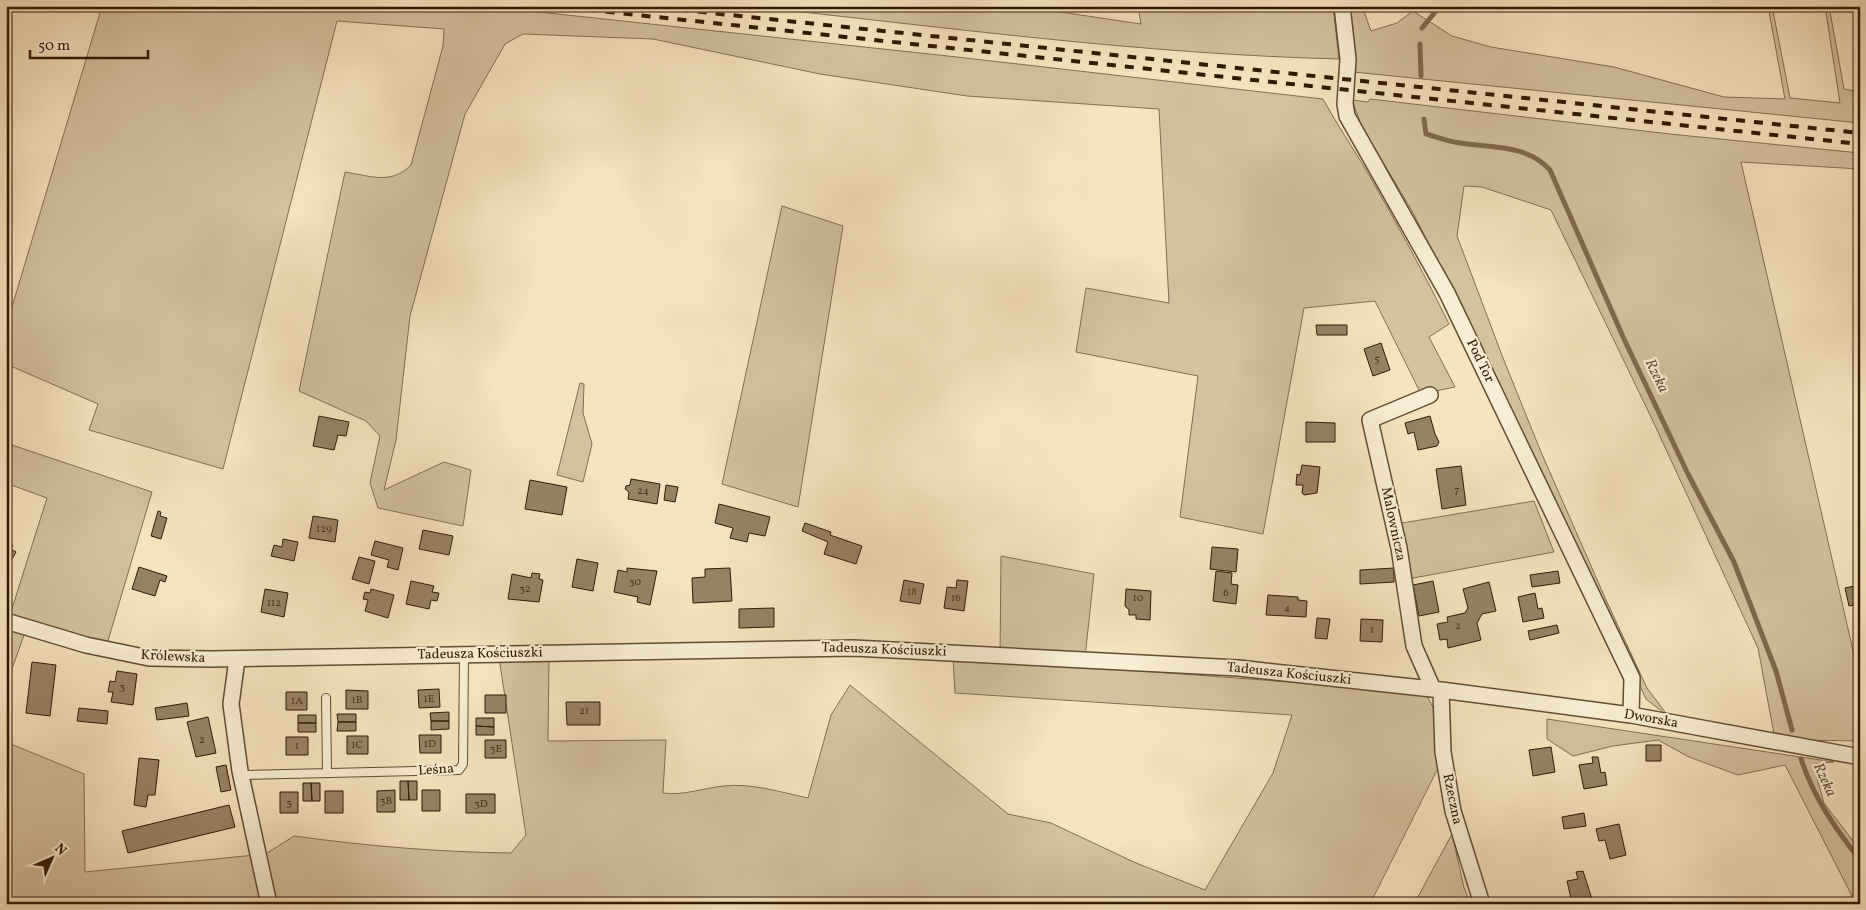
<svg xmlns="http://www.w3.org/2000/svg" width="1866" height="910" font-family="Vollkorn,serif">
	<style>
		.green { fill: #d4c1a0; stroke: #826d53 }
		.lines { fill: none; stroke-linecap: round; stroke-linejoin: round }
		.stream { stroke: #7f694f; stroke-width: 5 }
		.building { fill: #978266; stroke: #301906 }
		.service-casing { stroke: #624c34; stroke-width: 10 }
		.minor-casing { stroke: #624c34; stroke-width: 18 }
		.service { stroke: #f9edd5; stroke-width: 8 }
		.minor { stroke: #f9edd5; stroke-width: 15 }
		.rail { stroke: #301906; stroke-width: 4; stroke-dasharray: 9 9; stroke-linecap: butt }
		.labels { text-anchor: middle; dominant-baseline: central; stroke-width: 4.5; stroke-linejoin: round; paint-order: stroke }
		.number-label { font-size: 11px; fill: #4a331e }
		.street-label { font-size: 14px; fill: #301906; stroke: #f9edd5 }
		.water-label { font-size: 15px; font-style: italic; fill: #644e37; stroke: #f9edd5 }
	</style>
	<rect width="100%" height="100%" fill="#f6e3bf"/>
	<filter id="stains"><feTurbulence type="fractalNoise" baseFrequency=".004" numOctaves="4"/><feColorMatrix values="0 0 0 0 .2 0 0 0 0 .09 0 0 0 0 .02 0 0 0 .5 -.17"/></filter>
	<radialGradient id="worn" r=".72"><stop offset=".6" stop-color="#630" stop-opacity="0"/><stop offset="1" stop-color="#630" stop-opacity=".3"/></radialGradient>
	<path class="green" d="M102,6H483L948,56L1323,99C1337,125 1354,149 1369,175C1397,224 1424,273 1449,324L1429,337L1455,387L1421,394L1375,301L1304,308L1263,534L1180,517L1198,376L1076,352L1086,288L1169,303L1159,109L967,96L820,74L653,39L523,34L505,44L465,114L410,316L396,440L384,490L444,462L471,470L463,526L378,508L370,483L380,436L366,421L299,391L345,172C371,176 391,185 411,165L443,46L444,29L337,21L223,469L89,430L98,404L6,364V327Z
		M747,6H1020L1141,24L1138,6H1333L1339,59C1141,54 944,27 747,6Z
		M1349,6H1362L1371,31L1397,23L1413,11L1452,36L1491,47L1614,67L1724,97L1785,99L1768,6H1772L1790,98L1840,103L1825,6H1829L1844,89L1860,92V123L1353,72V29Z
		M1370,99L1670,134L1860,153V169L1741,162L1860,681V741L1800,740L1774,734L1758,648L1651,417L1551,210L1482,187L1464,186L1457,236L1503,358L1541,452L1606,600L1647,688L1668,716L1646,699L1496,376L1412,211L1362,127L1352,100L1368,102Z
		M782,206L843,226L798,507L722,484Z
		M580,383L584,384L583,413L592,444L583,482L557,475Z
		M6,435L12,445L152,492L107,644L10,615L47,498L6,483Z
		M1534,501L1554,552L1408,579L1396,524Z
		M1001,556L1094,574L1085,657L1000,655Z
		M6,629L24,635L6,686Z
		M549,657L548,741L666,740L663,793C683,796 703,788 724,786C752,783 780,792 808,798L831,715L850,685L1008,814L1051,823L1136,863L1205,890L1273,773L1292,715L955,693L953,657L1411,691L1427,696L1436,713L1439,766L1370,904H273L264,855L294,836C366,846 438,852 511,853L526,835L499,658Z
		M1547,719L1834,762L1813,764L1824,803L1860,850V898H1853L1785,765L1738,775L1689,757L1658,740L1613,746L1573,756L1547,739Z
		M6,742L84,774L85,872L255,855L265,904H6Z
		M1452,834L1464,888L1471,904H1414Z"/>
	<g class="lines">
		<path class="stream" d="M1422,28L1440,6
			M1420,44L1421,76
			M1424,119L1426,134C1437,137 1449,142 1460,143C1492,148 1526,144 1550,170L1624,339L1688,474L1734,562L1776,671L1792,730
			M1801,759C1814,798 1835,828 1860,860"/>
	</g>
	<path class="building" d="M1316,325H1347V335H1317Z
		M1381,343L1390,370L1373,376L1364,349Z
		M319,416L349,422L346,436L338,435L334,450L313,446Z
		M1430,416L1435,434L1439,442L1437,446L1418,450L1414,432L1408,434L1405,423Z
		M1306,422L1335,423V442H1306Z
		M1302,465L1320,467L1317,493L1304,495L1302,493L1303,485H1296L1297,474L1300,475Z
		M1461,466L1466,505L1442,509L1436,469Z
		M631,479L660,484L657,504L628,499L629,492L625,489L626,486L630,485Z
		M530,480L567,487L562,515L525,509Z
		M666,485L678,487L675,502L664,500Z
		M719,504L770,517L765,536L749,533L747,542L730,538L733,528L715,523Z
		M158,511L161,512L160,516L167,518L161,539L151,536Z
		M313,516L338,520L335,542L309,538Z
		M805,523L831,532L830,535L862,546L856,564L824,554L828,542L802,531Z
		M423,530L453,536L449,555L419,549Z
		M283,539L298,542L294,561L271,556L274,545L282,547Z
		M375,541L403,548L398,570L387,567L389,560L371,555Z
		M7,542L13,545L11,549L16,552L6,570Z
		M1212,547L1238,549L1236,572L1210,569Z
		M359,557L375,561L369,584L352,579Z
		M577,559L598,563L593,591L572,587Z
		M139,567L167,576L165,582L160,580L155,596L132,589Z
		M627,568L657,571L650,605L637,602L638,597L614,592L618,570L627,572Z
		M730,568L732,601L693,603L692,578L705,577V569Z
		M1394,568V582L1360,584V570Z
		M1216,571L1232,573L1231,584L1238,585L1236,604L1213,601Z
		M1558,571L1560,583L1532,587L1530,575Z
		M532,573L540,574L539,579L543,580L539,602L508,599L512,574L531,578Z
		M904,580L924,584L920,604L900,601Z
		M957,580L968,581L964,611L944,608L947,587L956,588Z
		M411,581L434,586L432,592L439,593L437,601L431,600L429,609L406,604Z
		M1433,581L1439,612L1419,616L1413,585Z
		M1489,582L1496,611L1482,614L1477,623L1481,640L1448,648L1447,639L1440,640L1437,624L1448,622L1447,617L1465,613L1468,608L1463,589Z
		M1860,585V604L1849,606L1845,588Z
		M265,589L288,593L284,617L261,612Z
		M371,589L394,595L388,618L365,611L368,600L363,599L365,592L370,593Z
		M1126,589L1151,591L1150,620L1136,619V615H1129V610L1125,606Z
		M1535,593L1538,609L1542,608L1544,618L1523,622L1518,597Z
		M1268,595L1298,597V600L1307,601L1306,617L1266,615Z
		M774,608V627L739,628V609Z
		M1317,618L1330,619L1327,639L1315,638Z
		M1361,619L1383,620L1382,642L1360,641Z
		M1557,625L1559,633L1530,640L1528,631Z
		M32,662L56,665L50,716L26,713Z
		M117,671L137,674L133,705L111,702L113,692H108L110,681L115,682Z
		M439,689L440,707L419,708L418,690Z
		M346,690L368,691V709H346Z
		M286,692H307V710H286Z
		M485,695H506V713H485Z
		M566,702H600V725H567Z
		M187,703L189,716L157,720L155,708Z
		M79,708L108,711L107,724L77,721Z
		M449,712V721H431L430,713Z
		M337,714H356V722H338Z
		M298,715H316V723H298Z
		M208,717L216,753L196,757L187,722Z
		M476,718H494V727L476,726Z
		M431,721H449V729L431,730Z
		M338,722H356V731H337Z
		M298,723H316V732H298Z
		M476,726L494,727V735H476Z
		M419,735H441V753H420Z
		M347,736H368V754H347Z
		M286,737H308V755H286Z
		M485,740H506V758H485Z
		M1646,745H1661V761H1646Z
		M1551,747L1555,772L1533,776L1529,750Z
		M1592,757H1598L1601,773L1605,772L1607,785L1584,789L1579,765L1593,763Z
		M139,758L159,760L155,795H148L146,807L134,805Z
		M226,765L231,790L221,792L216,767Z
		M400,781H408L409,800H400Z
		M408,781H417V800H409Z
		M303,783H311L312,801H303Z
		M311,783H320V801H312Z
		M395,790V812H377V791Z
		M422,790H440V811H422Z
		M325,791H343V813H325Z
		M280,792H298V813H280Z
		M466,794H495V813H466Z
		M229,805L235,827L128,853L122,831Z
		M1584,813L1586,826L1564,829L1562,817Z
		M1619,824L1626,855L1610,859L1605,840L1599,841L1596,829Z
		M1583,871L1592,899L1572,903L1567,881L1578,879L1576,872Z"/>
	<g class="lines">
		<g class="service-casing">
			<path id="service" d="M326,698L327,773
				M241,775L459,770L463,764L464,654"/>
		</g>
		<g class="minor-casing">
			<path id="minor" d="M1342,6L1348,59L1345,104L1347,116L1447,293L1632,678L1631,715
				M1430,395L1370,420L1399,548L1414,646L1433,689
				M6,621L86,645L149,658L211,659L854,648L1238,668L1441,690L1631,715L1860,757
				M237,659L231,704L240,771L269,904
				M1441,690L1443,752L1453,811L1482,904"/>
		</g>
		<use href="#service" class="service"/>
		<use href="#minor" class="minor"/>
		<path class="rail" d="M552,6L1860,144
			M644,6L1860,133"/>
	</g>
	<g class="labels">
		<g class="number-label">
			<text x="1377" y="359">5</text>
			<text x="1457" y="490">7</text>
			<text x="643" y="491">24</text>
			<text x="324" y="529">129</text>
			<text x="635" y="582">30</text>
			<text x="525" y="589">32</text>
			<text x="912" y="592">18</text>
			<text x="1226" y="593">6</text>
			<text x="956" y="598">16</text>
			<text x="1138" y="598">10</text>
			<text x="274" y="603">112</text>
			<text x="1287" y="608">4</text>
			<text x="1458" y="626">2</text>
			<text x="1372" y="630">1</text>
			<text x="122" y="687">3</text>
			<text x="429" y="699">1E</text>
			<text x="357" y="700">1B</text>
			<text x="297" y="701">1A</text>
			<text x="584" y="711">21</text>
			<text x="202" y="740">2</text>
			<text x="430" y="744">1D</text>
			<text x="357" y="745">1C</text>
			<text x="297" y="746">1</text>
			<text x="496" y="749">3E</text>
			<text x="386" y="801">3B</text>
			<text x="289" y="803">3</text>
			<text x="481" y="804">3D</text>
		</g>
		<g class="street-label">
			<text transform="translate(1480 361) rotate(64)">Pod Tor</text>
			<text transform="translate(1393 524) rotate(78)">Malownicza</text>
			<text transform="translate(884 650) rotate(2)">Tadeusza Kościuszki</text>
			<text transform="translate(480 654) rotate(-1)">Tadeusza Kościuszki</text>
			<text transform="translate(173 657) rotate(3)">Królewska</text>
			<text transform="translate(1289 674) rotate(6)">Tadeusza Kościuszki</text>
			<text transform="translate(1651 719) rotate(10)">Dworska</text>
			<text transform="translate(436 770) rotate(-4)">Leśna</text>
			<text transform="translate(1452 799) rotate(78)">Rzeczna</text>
		</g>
		<g class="water-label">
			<text transform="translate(1656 376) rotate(64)">Rzeka</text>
			<text transform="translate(1824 780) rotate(65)">Rzeka</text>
		</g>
	</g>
	<rect width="1866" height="910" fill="none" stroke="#f6e3bf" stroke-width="25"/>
	<rect x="8" y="8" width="1851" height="895" fill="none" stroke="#301906" stroke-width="2.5"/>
	<rect x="12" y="12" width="1841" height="885" fill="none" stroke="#301906"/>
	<g transform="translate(52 858) rotate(45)" stroke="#f9edd5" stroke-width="4" paint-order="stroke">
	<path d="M0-4L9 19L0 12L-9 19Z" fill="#301906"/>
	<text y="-8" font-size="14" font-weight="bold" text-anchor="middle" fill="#301906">N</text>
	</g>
	<path d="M30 50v8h118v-8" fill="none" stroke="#301906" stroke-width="2.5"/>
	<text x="38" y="50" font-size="15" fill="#301906" stroke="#f9edd5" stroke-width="4" paint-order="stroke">50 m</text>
	<rect width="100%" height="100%" filter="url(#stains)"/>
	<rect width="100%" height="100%" fill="url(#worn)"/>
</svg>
